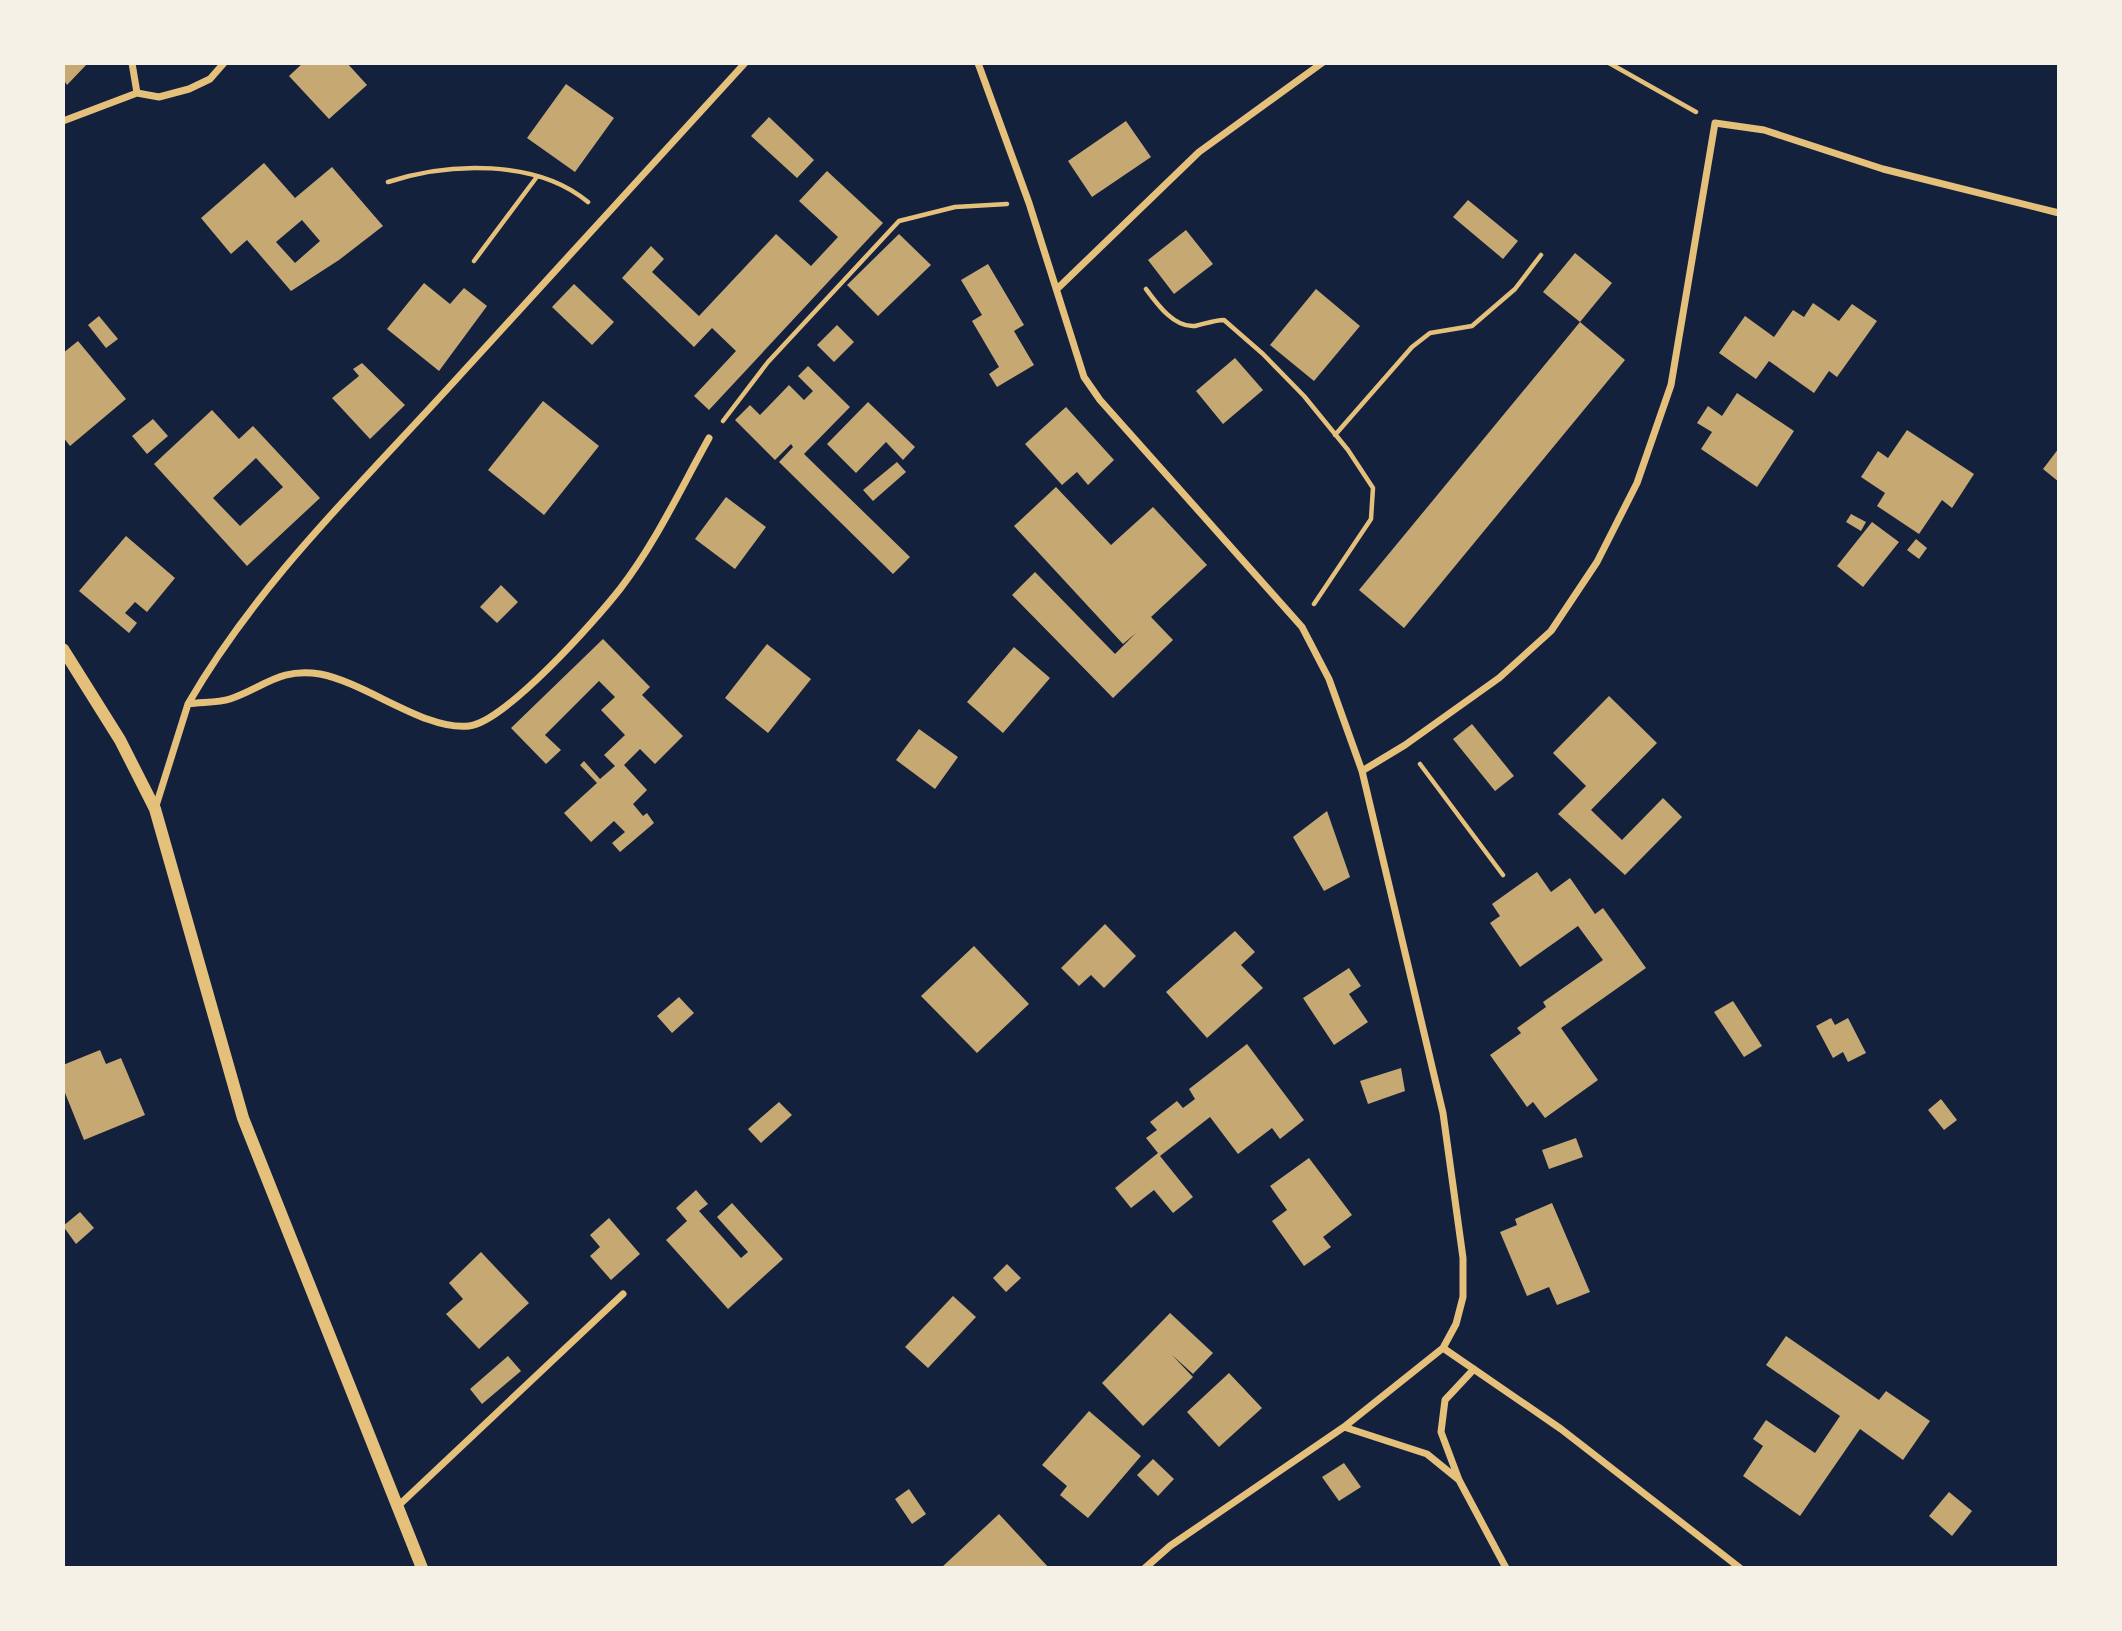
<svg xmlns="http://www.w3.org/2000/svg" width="2122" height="1631" font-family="'DM Sans',sans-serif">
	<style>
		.building { fill: #c6a872; fill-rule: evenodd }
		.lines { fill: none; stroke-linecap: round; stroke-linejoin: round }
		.path { stroke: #e5c07b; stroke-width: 4.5 }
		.minor { stroke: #e5c07b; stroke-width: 7 }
		.tertiary { stroke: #e5c07b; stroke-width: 12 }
	</style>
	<rect width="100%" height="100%" fill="#14213d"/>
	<path class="building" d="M63,63H88L67,85L63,79Z
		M303,63H347L367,85L329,119L289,76Z
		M566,84L614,118L575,172L527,138Z
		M769,117L814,160L797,178L751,136Z
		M1126,121L1151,157L1092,197L1068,161Z
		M264,163L295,198L332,167L383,226L339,260L291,291L247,240L231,254L201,218ZM302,220L320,241L295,263L276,242Z
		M827,171L883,223L709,410L694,396L736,351L712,328L694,347L622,278L651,246L664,259L652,272L699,316L776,234L811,266L838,237L799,201Z
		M1468,200L1518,241L1503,259L1453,217Z
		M1186,230L1213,264L1174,294L1148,260Z
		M899,234L931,265L878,316L847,285Z
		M1575,253L1612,283L1580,322L1543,292Z
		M988,264L1024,325L1014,331L1034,365L997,387L989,374L999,367L972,321L982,315L961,280Z
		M424,283L450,304L464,288L487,306L439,371L387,329Z
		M574,284L614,322L592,345L552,307Z
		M1316,289L1360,326L1314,381L1270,345Z
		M1813,303L1839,321L1852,304L1877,321L1837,377L1829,371L1814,393L1769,361L1756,379L1719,353L1745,316L1774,337L1793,310L1804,317Z
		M99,316L118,339L106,348L88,325Z
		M1580,322L1625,360L1404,628L1359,590Z
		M837,325L854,342L834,362L817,345Z
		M78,341L126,399L70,446L63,437V353Z
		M1235,358L1263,390L1223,424L1196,391Z
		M362,363L405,405L370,439L332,398L359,376L353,369Z
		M808,366L850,407L804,454L910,557L893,574L779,462L793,447L791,444L775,460L735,420L750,405L760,415L789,385L804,400L813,391L798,376Z
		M1737,393L1794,431L1757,487L1701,449L1712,432L1697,423L1708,406L1722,416Z
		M543,401L599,446L544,515L488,470Z
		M868,402L915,447L903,460L886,442L856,473L827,444Z
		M1066,407L1114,460L1088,485L1077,472L1062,485L1025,444Z
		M212,410L239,439L253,426L320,498L247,566L154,464ZM256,458L283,487L240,526L213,498Z
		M153,419L168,436L147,454L132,436Z
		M1907,430L1974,474L1952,508L1942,500L1919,534L1877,506L1885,493L1861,477L1878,451L1888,458Z
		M2059,448V482L2043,469Z
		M897,462L906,472L873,501L863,490Z
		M1056,487L1111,545L1153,507L1207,565L1151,617L1173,640L1113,698L1012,595L1035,572L1115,654L1136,633L1123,644L1014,526Z
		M726,497L766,527L735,569L695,539Z
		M1851,514L1866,522L1861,531L1846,522Z
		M1872,522L1899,542L1863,587L1837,566Z
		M126,536L175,578L147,612L135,602L125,613L137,623L129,633L79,591Z
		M1916,539L1927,548L1919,559L1907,550Z
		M501,585L518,602L497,623L480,607Z
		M603,639L650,687L642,695L683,736L655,764L640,749L624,765L647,790L633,804L643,816L647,813L654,823L620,852L612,843L625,832L614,821L591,842L564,813L597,783L580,765L584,761L600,779L615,766L604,755L625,735L601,710L615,697L599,681L545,735L561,750L546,764L511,728Z
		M767,644L811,679L768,733L725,698Z
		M1014,647L1050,678L1003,733L967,702Z
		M1609,696L1657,743L1591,810L1622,840L1663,798L1682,817L1625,875L1558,814L1586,786L1553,753Z
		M1472,724L1514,776L1495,791L1453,739Z
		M919,729L958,757L935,789L896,760Z
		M1327,811L1350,877L1324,891L1293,837Z
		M1537,872L1551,892L1570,878L1595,914L1603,908L1646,968L1561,1028L1598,1080L1545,1118L1533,1102L1527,1107L1490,1055L1521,1033L1517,1028L1546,1007L1543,1002L1603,960L1578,926L1520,967L1490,923L1500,916L1492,904Z
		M1105,924L1136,956L1104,988L1091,975L1079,986L1061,968Z
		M1235,931L1255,952L1241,965L1263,988L1207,1038L1166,992Z
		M974,946L1029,1004L977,1053L921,996Z
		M1349,968L1361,986L1349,994L1368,1022L1334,1045L1303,998Z
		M679,997L694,1013L672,1033L657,1016Z
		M1733,1001L1762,1046L1744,1057L1714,1012Z
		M1831,1018L1835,1025L1848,1018L1866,1053L1848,1062L1843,1052L1833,1058L1816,1026Z
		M1247,1044L1304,1120L1280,1139L1272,1128L1238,1154L1210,1117L1160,1156L1193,1197L1173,1213L1154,1190L1131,1208L1115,1188L1158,1153L1146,1138L1157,1130L1150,1122L1177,1101L1183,1108L1195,1099L1189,1089Z
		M100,1050L106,1064L121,1058L145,1115L84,1140L63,1088V1065Z
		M1401,1068L1405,1091L1368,1104L1360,1081Z
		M1941,1099L1957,1120L1944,1130L1928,1110Z
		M779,1102L792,1115L761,1143L748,1129Z
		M1576,1138L1583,1157L1549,1169L1542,1150Z
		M1309,1158L1352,1215L1323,1237L1331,1247L1304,1266L1272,1221L1287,1210L1270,1186Z
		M696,1190L708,1204L699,1211L741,1258L748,1252L717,1217L732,1203L783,1259L728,1309L666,1240L687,1221L676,1208Z
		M1552,1203L1590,1292L1557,1305L1549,1287L1527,1296L1500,1232L1517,1225L1515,1219Z
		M80,1212L94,1228L76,1244L63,1226Z
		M609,1218L640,1254L611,1280L590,1256L600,1247L590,1235Z
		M481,1252L529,1303L479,1349L446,1314L463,1299L449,1283Z
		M1007,1264L1021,1278L1006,1292L993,1278Z
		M953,1296L976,1317L928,1368L905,1347Z
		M1170,1313L1213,1353L1193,1374L1172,1355L1193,1377L1143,1426L1102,1383Z
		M1786,1336L1879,1400L1886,1391L1930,1421L1903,1460L1860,1429L1800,1516L1743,1476L1763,1446L1753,1439L1766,1420L1815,1453L1840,1416L1766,1365Z
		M508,1356L521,1371L482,1404L470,1389Z
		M1229,1373L1262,1408L1219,1447L1187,1412Z
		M1089,1411L1141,1456L1088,1518L1060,1495L1067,1486L1042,1465Z
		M1153,1459L1174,1479L1158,1496L1137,1475Z
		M1344,1463L1361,1487L1339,1501L1322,1477Z
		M909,1489L926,1514L912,1524L895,1499Z
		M1949,1492L1972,1511L1952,1536L1929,1516Z
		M999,1514L1049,1568H941Z"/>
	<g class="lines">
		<path class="path" d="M1609,63L1696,112
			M388,182C448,162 537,159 588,202
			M474,261L536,178
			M1146,289C1157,304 1174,328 1195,326C1205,324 1214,320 1224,320L1263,354L1304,396L1348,450L1373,488L1371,519L1314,604
			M723,421L768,362L899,221L955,207L1007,204
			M1335,435L1412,347L1430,333L1472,326L1515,289L1541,255
			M1420,764L1503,875"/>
		<path class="minor" d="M132,63L137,93
			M978,63L1029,203L1084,377L1100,400L1302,627L1329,679L1362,771L1443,1113L1463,1258V1297L1456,1324L1443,1348L1344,1427L1170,1546L1145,1568
			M63,121L137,93L159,97L189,89L210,79L224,63
			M1057,289L1199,152L1322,63
			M188,704C257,584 359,486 451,385C549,278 647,170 745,63
			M1362,771L1405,745L1499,678L1551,631L1597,562L1637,483L1671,385L1715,123L1764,130L1883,169L2059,213
			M155,809L188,704C201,702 218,703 230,699C263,688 280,667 320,674C367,683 425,731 469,726C505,722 595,621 620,589C655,544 681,488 709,438
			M1443,1348L1561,1429L1740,1568
			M1344,1427L1427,1454L1459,1480L1506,1568
			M1459,1480L1441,1432L1445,1400L1474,1369
			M397,1507L623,1294"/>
		<path class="tertiary" d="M63,649L120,740L155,809L243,1118L422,1568"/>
	</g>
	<rect width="2122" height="1631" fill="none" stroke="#f6f1e7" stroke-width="130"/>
</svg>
